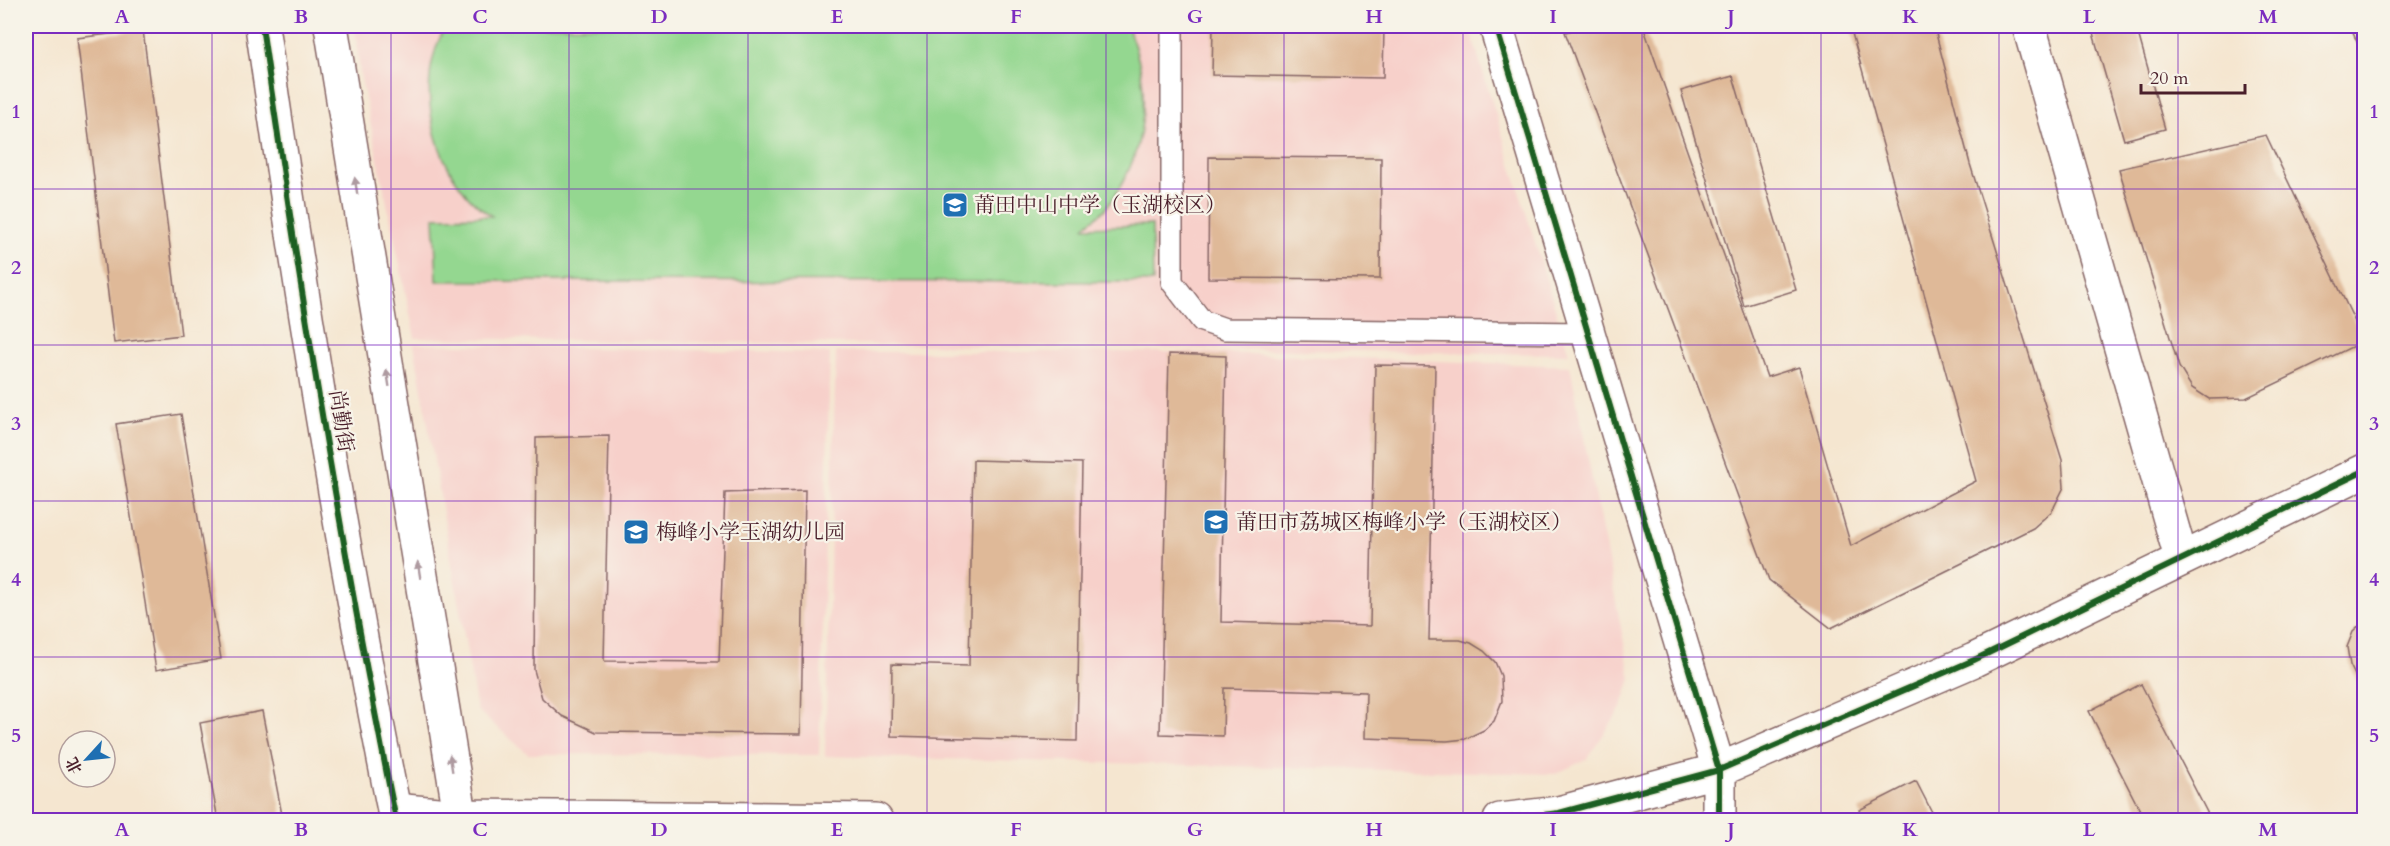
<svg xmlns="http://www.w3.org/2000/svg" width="2390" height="846" font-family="Cardo,'Noto Serif SC',serif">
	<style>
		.built { fill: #f7d0ca }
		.green { fill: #94d790; stroke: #6f7b5e; stroke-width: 1.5 }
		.building { fill: #dfb998 }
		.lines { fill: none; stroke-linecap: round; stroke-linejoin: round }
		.service-casing { stroke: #866565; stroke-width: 24 }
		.minor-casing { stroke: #866565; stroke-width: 36 }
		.tertiary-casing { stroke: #866565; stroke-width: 36 }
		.service { stroke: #fff; stroke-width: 21 }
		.minor { stroke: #fff; stroke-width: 33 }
		.tertiary { stroke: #fff; stroke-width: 33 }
		.cycleway-casing { stroke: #f7f3e8; stroke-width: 10 }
		.cycleway { stroke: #1b5e20; stroke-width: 6 }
		.oneway { fill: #ae9aa0 }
		.grid { fill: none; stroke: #7b2cbf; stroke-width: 1.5; stroke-opacity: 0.55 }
		.labels { text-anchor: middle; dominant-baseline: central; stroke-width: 4.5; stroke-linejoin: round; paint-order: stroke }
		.poi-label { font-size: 21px; fill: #4a1f2b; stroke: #f7f3e8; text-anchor: start }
		.street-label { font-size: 21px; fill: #4a1f2b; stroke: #f7f3e8 }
		.neatline { fill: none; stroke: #7b2cbf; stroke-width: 2 }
		.grid-label { font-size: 20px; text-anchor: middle; font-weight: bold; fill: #7b2cbf }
	</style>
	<rect width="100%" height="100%" fill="#f7f3e8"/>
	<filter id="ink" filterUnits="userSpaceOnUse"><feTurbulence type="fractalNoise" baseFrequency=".0167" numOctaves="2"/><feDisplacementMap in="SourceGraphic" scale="12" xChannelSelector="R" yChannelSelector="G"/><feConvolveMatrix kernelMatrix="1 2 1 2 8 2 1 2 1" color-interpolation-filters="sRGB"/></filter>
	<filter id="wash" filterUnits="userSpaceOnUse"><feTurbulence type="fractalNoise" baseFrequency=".008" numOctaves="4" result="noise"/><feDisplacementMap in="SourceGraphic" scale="24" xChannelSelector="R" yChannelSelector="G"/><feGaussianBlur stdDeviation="1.35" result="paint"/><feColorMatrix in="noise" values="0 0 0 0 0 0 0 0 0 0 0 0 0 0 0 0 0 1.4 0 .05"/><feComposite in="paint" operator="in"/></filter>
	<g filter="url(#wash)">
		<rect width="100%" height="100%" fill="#f5e6d0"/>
		<path class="built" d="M355,26H1469L1569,354L415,338L360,73Z
			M414,344L830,353L819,755L528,754L477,710Z
			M836,352H1196L1570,366L1631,679L1621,708L1587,759L1555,774L825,756Z"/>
		<path class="green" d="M446,26H1127C1154,88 1148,155 1105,209C1099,216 1090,221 1084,227L1152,225L1153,282L437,281L434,217L492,216C483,210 474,204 467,195C429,150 416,78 446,26Z"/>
		<g id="blocks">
			<path class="building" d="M1213,26H1384L1383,78L1212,75Z
				M1588,26H1643L1767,377L1799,367L1851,546L1976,481L1850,26H1934L1970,164L2062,460L2064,487L2052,511L2033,528L1831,628L1769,580L1565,32Z
				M2091,26H2136L2165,129L2124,140Z
				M2350,26H2364V58Z
				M143,30L181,335L114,343L77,38Z
				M1733,76L1796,290L1744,306L1681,91Z
				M2266,135L2364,341L2246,398L2209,399L2192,388L2179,367L2119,169Z
				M1209,157L1381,158L1380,279L1208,278Z
				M1169,354L1226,356L1221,622L1370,626L1375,365L1435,366L1429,640H1460L1471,643L1484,651L1495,662L1501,676L1502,701L1494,721L1484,730L1465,739L1447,741L1365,738L1366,692L1224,688L1223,736L1160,734Z
				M181,414L221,659L156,670L116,424Z
				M609,436L604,661L719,662L725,493L805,490L801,734L596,732L562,716L542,698L534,670L536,438Z
				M973,460L1082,463L1077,741L891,736L892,664L969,666Z
				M2364,622V694L2350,665L2347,647L2353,632Z
				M2141,684L2211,820H2145L2089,711Z
				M262,711L283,820H218L200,723Z
				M1916,781L1936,820H1864L1859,810Z"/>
		</g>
	</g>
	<g filter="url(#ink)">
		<use href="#blocks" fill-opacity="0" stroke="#866565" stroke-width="1.5"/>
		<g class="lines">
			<g class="service-casing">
				<path id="service" d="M1172,26V282L1202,321L1225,329L1588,333"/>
			</g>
			<g class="minor-casing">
				<path id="minor" d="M1496,26L1719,770V820
					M2029,26L2181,558
					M394,810L460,816L876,820
					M1500,820L1559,813L1719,770L1974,660L2364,471"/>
			</g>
			<g class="tertiary-casing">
				<path id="tertiary" d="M262,26C300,291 343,557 396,820
					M331,26L461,820"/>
			</g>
			<use href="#service" class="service"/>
			<use href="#minor" class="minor"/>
			<use href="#tertiary" class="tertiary"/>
			<g class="cycleway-casing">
				<path id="cycleway" d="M262,26C300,291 343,557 396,820
					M1496,26L1719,770V820
					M1500,820L1559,813L1719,770L1974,660L2364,471"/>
			</g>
			<use href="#cycleway" class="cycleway"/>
		</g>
		<defs><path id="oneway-solid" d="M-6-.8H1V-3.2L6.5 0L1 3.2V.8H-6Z" transform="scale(1.5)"/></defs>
		<g class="oneway">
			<use href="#oneway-solid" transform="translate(356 186) rotate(-99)"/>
			<use href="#oneway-solid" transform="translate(388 378) rotate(-99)"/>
			<use href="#oneway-solid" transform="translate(419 570) rotate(-99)"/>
			<use href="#oneway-solid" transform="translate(451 763) rotate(-99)"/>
		</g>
	</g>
	<path class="grid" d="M212,26V820M391,26V820M569,26V820M748,26V820M927,26V820M1106,26V820M1284,26V820M1463,26V820M1642,26V820M1821,26V820M1999,26V820M2178,26V820M26,189H2364M26,345H2364M26,501H2364M26,657H2364"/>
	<defs>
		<g id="school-square" transform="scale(1.35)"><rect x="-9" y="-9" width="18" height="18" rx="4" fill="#1f6fb2" stroke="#f7f3e8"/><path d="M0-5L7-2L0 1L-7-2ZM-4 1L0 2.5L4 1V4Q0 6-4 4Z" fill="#fff"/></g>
	</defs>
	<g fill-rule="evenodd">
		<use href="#school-square" x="955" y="205"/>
		<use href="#school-square" x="1216" y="522"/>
		<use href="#school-square" x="636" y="532"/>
	</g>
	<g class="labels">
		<g class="poi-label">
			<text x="974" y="205">莆田中山中学（玉湖校区）</text>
			<text x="1236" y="522">莆田市荔城区梅峰小学（玉湖校区）</text>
			<text x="656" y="532">梅峰小学玉湖幼儿园</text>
		</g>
		<g class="street-label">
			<text transform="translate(341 421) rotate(81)">尚勤街</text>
		</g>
	</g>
	<rect width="2390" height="846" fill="none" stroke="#f7f3e8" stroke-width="66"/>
	<g transform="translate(87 759) rotate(243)"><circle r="28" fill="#f7f3e8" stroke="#b29e9c" stroke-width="1.5"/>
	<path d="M0-4.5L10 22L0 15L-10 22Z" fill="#1f6fb2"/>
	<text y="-9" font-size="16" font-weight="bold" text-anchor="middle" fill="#4a1f2b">北</text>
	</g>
	<path d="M2141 84v9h104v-9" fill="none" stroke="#4a1f2b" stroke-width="3"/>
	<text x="2150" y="84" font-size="18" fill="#4a1f2b" stroke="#f7f3e8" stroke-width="4.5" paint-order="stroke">20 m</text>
	<rect x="33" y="33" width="2324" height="780" class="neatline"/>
	<g class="grid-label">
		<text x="122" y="23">A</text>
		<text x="301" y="23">B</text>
		<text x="480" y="23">C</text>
		<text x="659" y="23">D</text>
		<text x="837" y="23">E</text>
		<text x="1016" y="23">F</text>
		<text x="1195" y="23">G</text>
		<text x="1374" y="23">H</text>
		<text x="1553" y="23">I</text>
		<text x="1731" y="23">J</text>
		<text x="1910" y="23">K</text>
		<text x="2089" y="23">L</text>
		<text x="2268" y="23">M</text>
		<text x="16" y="118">1</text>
		<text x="2374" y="118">1</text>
		<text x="16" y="274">2</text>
		<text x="2374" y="274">2</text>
		<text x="16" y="430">3</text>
		<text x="2374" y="430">3</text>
		<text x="16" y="586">4</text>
		<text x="2374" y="586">4</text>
		<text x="16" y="742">5</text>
		<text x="2374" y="742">5</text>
		<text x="122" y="836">A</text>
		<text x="301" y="836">B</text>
		<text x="480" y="836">C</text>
		<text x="659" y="836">D</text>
		<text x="837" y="836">E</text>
		<text x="1016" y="836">F</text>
		<text x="1195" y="836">G</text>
		<text x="1374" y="836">H</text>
		<text x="1553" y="836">I</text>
		<text x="1731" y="836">J</text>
		<text x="1910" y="836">K</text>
		<text x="2089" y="836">L</text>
		<text x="2268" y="836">M</text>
	</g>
</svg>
